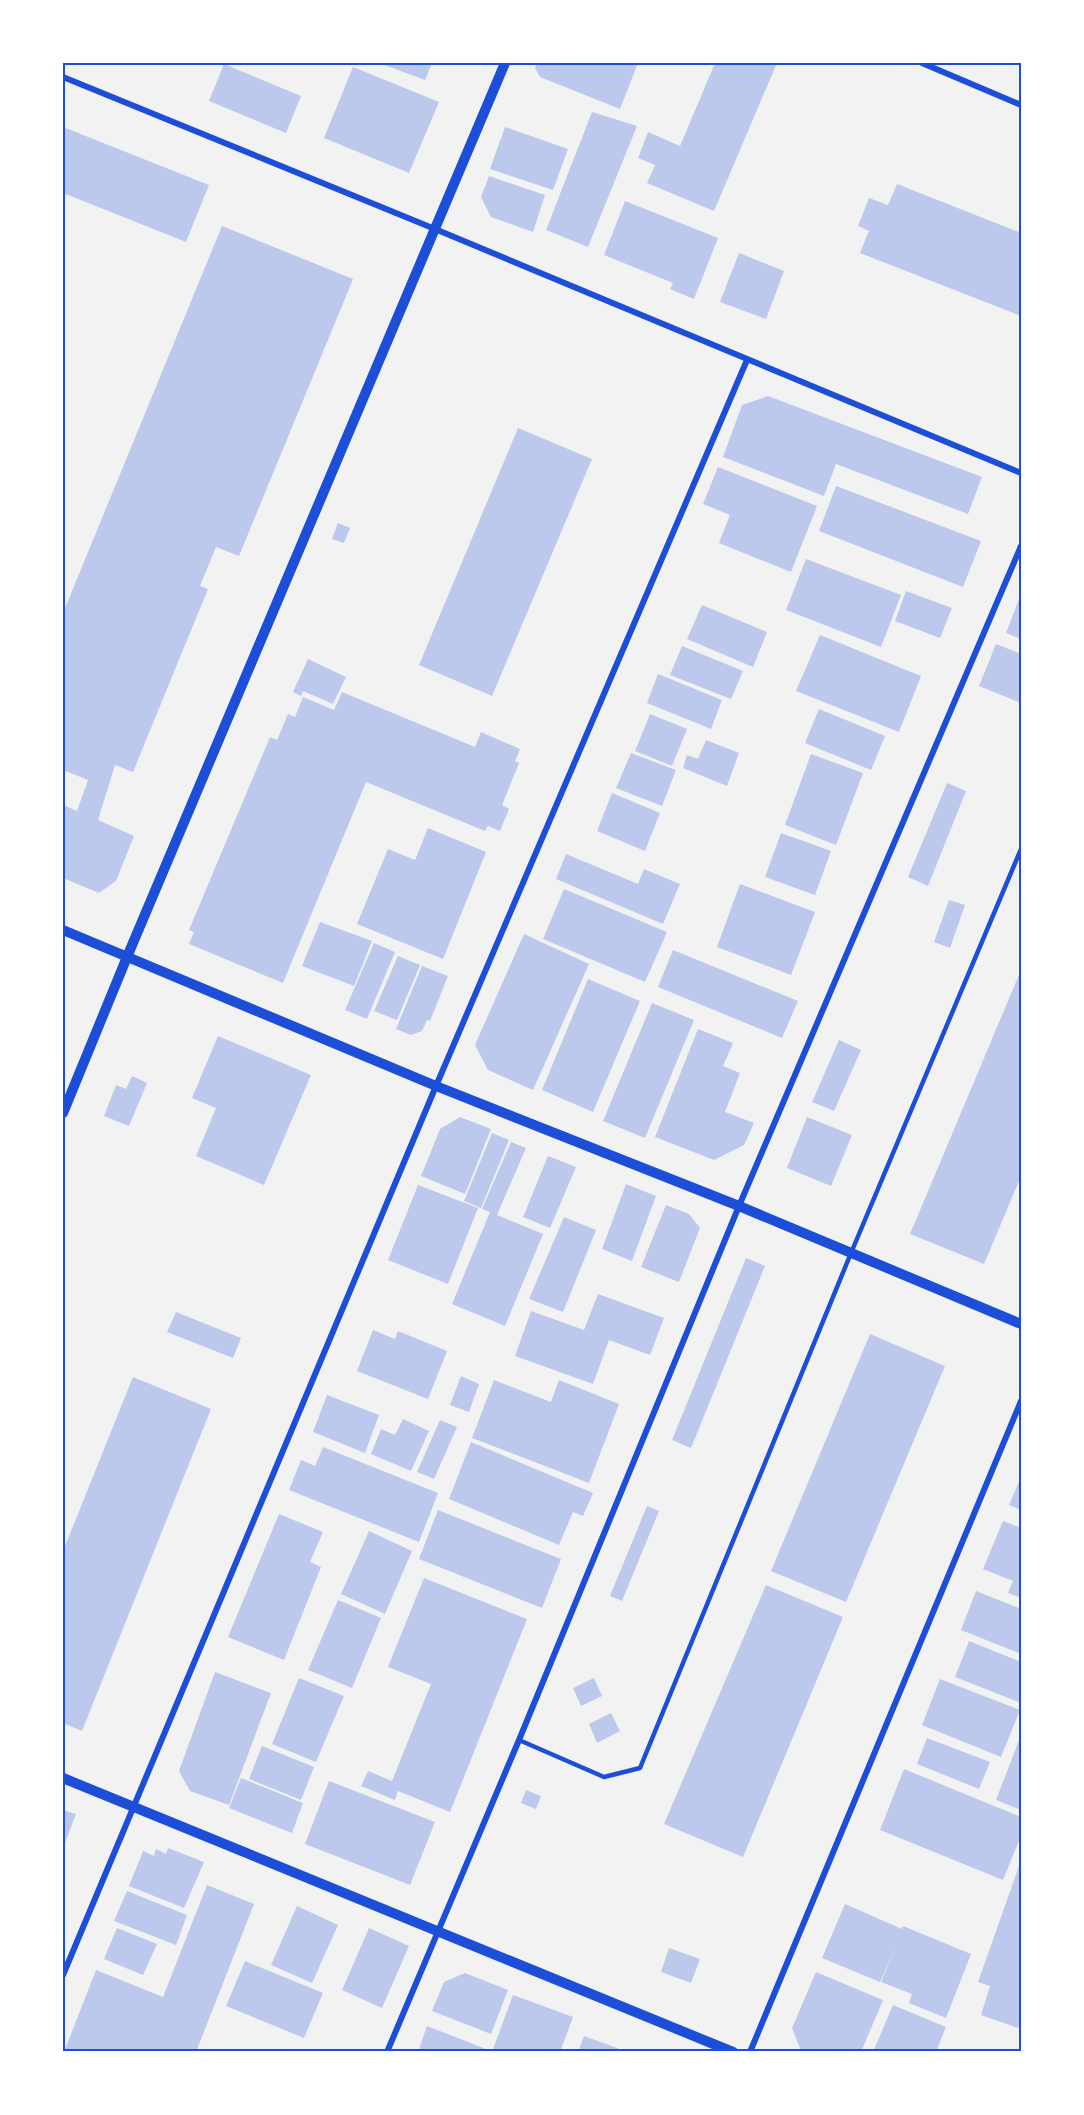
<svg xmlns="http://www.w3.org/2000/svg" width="1084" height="2115" font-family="Raleway,sans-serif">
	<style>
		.building { fill: #bdc9ec }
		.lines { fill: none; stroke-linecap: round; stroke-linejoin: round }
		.service { stroke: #1d4ed8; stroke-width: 4.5 }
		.minor { stroke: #1d4ed8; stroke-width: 6 }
		.tertiary { stroke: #1d4ed8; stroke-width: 10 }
		.neatline { fill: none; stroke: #1d4ed8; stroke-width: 2 }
	</style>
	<rect width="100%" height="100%" fill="#f2f2f2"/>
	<path class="building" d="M379,63H432L425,80Z
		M537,63H638L620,109L540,77L535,68Z
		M715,63H777L714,211L647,183L655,165L638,158L648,132L680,146Z
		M224,64L301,96L286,133L209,101Z
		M353,67L439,102L409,173L324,138Z
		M592,112L637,126L588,247L546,230Z
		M63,127L209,185L186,242L63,193Z
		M505,127L568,149L553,190L490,169Z
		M489,176L545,195L533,232L491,217L481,197Z
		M897,184L1021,233V316L860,253L869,231L858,226L869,198L888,205Z
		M625,201L718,238L694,299L670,289L673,283L604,255Z
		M222,226L353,279L239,556L216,547L200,586L208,589L133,772L115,765L98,820L134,836L116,881L99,893L63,878V805L77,811L88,780L63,770V613Z
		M739,253L784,271L766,319L720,302Z
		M768,396L982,477L968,514L836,464L824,496L723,457L742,405Z
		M518,428L592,459L492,696L419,665Z
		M718,467L817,506L791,572L719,543L730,515L703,504Z
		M836,486L981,541L963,587L819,531Z
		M338,523L350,528L344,543L332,539Z
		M806,559L901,595L881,647L786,610Z
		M906,591L952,608L940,638L895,621Z
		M1021,594V639L1006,633Z
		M702,605L767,632L753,667L687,639Z
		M820,635L921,676L899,732L796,691Z
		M996,644L1021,654V703L979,686Z
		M682,646L743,671L731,699L670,675Z
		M308,659L346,677L333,704L303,691L301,696L293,692Z
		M658,674L722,700L711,729L647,703Z
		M342,692L475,747L481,732L520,749L515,761L519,763L502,805L509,809L500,831L488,826L485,831L366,782L283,983L189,944L194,932L189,930L270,737L277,740L288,714L295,717L303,697L334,710Z
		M819,709L885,736L871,770L805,743Z
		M650,714L687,729L672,766L635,751Z
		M706,740L739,753L727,786L683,768L687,755L698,759Z
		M631,753L676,770L662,806L616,788Z
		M811,754L863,773L836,845L785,825Z
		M947,783L966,791L928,886L908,877Z
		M612,793L660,813L645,851L597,831Z
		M428,828L486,852L443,959L357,924L388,849L415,860Z
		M781,833L831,851L815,895L765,877Z
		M566,854L638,884L644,869L680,884L663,924L556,879Z
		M740,884L815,912L791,975L717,947Z
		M564,889L667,932L645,982L543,939Z
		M949,900L965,905L950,948L934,942Z
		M320,922L372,941L354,986L302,966Z
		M524,934L589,964L533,1090L488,1070L475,1045Z
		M374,943L395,952L367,1019L345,1010Z
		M673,950L798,1001L782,1038L658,987Z
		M398,956L420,965L397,1020L374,1011Z
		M422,966L448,976L430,1021L427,1020L422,1031L411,1035L396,1029Z
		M1021,970V1176L984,1264L910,1234Z
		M588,979L640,1001L593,1112L542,1090Z
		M652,1003L694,1020L645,1138L603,1121Z
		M698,1029L733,1043L723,1066L740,1073L725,1112L754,1123L744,1145L714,1160L655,1137Z
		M218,1036L311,1075L264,1185L196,1156L216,1108L192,1098Z
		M839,1040L861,1050L834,1111L812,1102Z
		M132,1076L147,1083L129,1126L104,1116L116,1085L126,1089Z
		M460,1117L491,1129L465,1194L421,1176L440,1129Z
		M807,1117L852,1135L831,1186L787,1168Z
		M492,1133L509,1140L481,1208L464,1201Z
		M511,1142L526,1148L497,1215L543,1234L505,1326L452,1304L490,1212L482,1209Z
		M548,1156L576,1167L550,1228L523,1217Z
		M626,1184L656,1196L632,1261L602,1249Z
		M418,1185L478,1208L448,1284L388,1260Z
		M666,1205L689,1214L700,1228L679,1282L641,1267Z
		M564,1217L596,1230L563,1312L529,1299Z
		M746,1258L765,1266L691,1448L672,1440Z
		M598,1294L664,1318L650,1355L609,1340L593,1384L515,1356L531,1311L584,1330Z
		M176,1312L241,1338L233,1358L167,1332Z
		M373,1330L395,1339L398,1331L447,1351L428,1399L357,1371Z
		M870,1334L945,1366L846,1602L771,1571Z
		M461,1376L479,1384L469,1412L450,1405Z
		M133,1377L211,1409L82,1731L63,1723V1551Z
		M494,1380L551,1402L559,1380L619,1404L589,1483L472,1438Z
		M327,1395L379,1415L365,1453L313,1432Z
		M403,1419L429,1431L411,1471L371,1454L381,1429L395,1435Z
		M440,1420L457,1427L434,1479L417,1472Z
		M471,1442L593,1493L583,1516L573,1512L559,1545L449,1499Z
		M323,1447L438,1493L419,1542L289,1490L301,1460L315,1466Z
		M1021,1477V1510L1009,1505Z
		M647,1506L659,1511L622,1601L610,1596Z
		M438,1510L561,1559L542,1608L419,1559Z
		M279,1514L323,1532L310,1562L321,1567L284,1660L228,1637Z
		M1003,1521L1021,1528V1598L1008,1593L1013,1581L983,1569Z
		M369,1531L412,1551L385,1614L341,1594Z
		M424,1578L527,1619L450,1812L398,1791L395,1800L361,1786L368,1771L392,1781L431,1684L388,1667Z
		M766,1585L843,1617L743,1857L664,1824Z
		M976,1591L1021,1609V1654L961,1630Z
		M338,1600L381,1618L352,1688L308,1670Z
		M969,1641L1021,1662V1672L1019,1678L1021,1679V1703L955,1677Z
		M215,1672L271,1693L229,1805L190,1791L179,1771Z
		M299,1678L344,1696L316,1762L272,1744Z
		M594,1678L602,1696L581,1706L573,1688Z
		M940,1679L1020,1710L1001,1757L922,1725Z
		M611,1713L620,1731L597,1743L589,1724Z
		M1021,1735V1810L996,1800Z
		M927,1738L990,1762L979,1789L917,1764Z
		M262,1746L314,1767L301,1800L249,1779Z
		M904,1769L1021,1817V1836L1003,1880L880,1830Z
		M241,1778L303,1803L292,1833L229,1808Z
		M329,1781L435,1822L410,1885L305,1844Z
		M526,1790L541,1796L536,1809L521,1803Z
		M63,1810L76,1814L63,1848Z
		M168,1848L204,1862L184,1908L129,1886L143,1851L154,1856L156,1849L166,1854Z
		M1019,1866L1021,1867V2020L1018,2028L981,2015L990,1986L978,1982Z
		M207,1885L254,1904L196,2052H64L96,1970L163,1997Z
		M127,1891L187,1915L176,1945L114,1921Z
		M845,1904L902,1929L903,1926L971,1954L946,2018L909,2003L912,1994L881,1982L896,1945L880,1982L822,1958Z
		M297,1906L338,1925L312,1983L271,1965Z
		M117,1928L157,1944L143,1975L104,1959Z
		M369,1928L409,1946L382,2008L342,1990Z
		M669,1948L700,1959L691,1983L661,1972Z
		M245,1961L323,1993L304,2038L226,2006Z
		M816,1972L883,2000L861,2052L801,2051L792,2028Z
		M465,1973L508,1990L491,2034L432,2011L444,1982Z
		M513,1995L573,2017L560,2052H492Z
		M893,2005L946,2027L936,2052H873Z
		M427,2026L486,2049L485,2052H418Z
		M584,2036L628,2052H578Z"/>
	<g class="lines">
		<path class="service" d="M519,1740L604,1777L640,1768L851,1253L1021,849"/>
		<path class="minor" d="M922,63L1021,105
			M63,77L435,229L1021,473
			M63,1975L436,1086L747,360
			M387,2052L519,1740L739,1206L1021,546
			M750,2052L1021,1401"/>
		<path class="tertiary" d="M63,930L436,1086L739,1206L1021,1324
			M63,1113L127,957L505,63
			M63,1778L733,2052"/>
	</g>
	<rect width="1084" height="2115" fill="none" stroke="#ffffff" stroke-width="129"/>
	<rect x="64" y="64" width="956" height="1986" class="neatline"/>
</svg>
